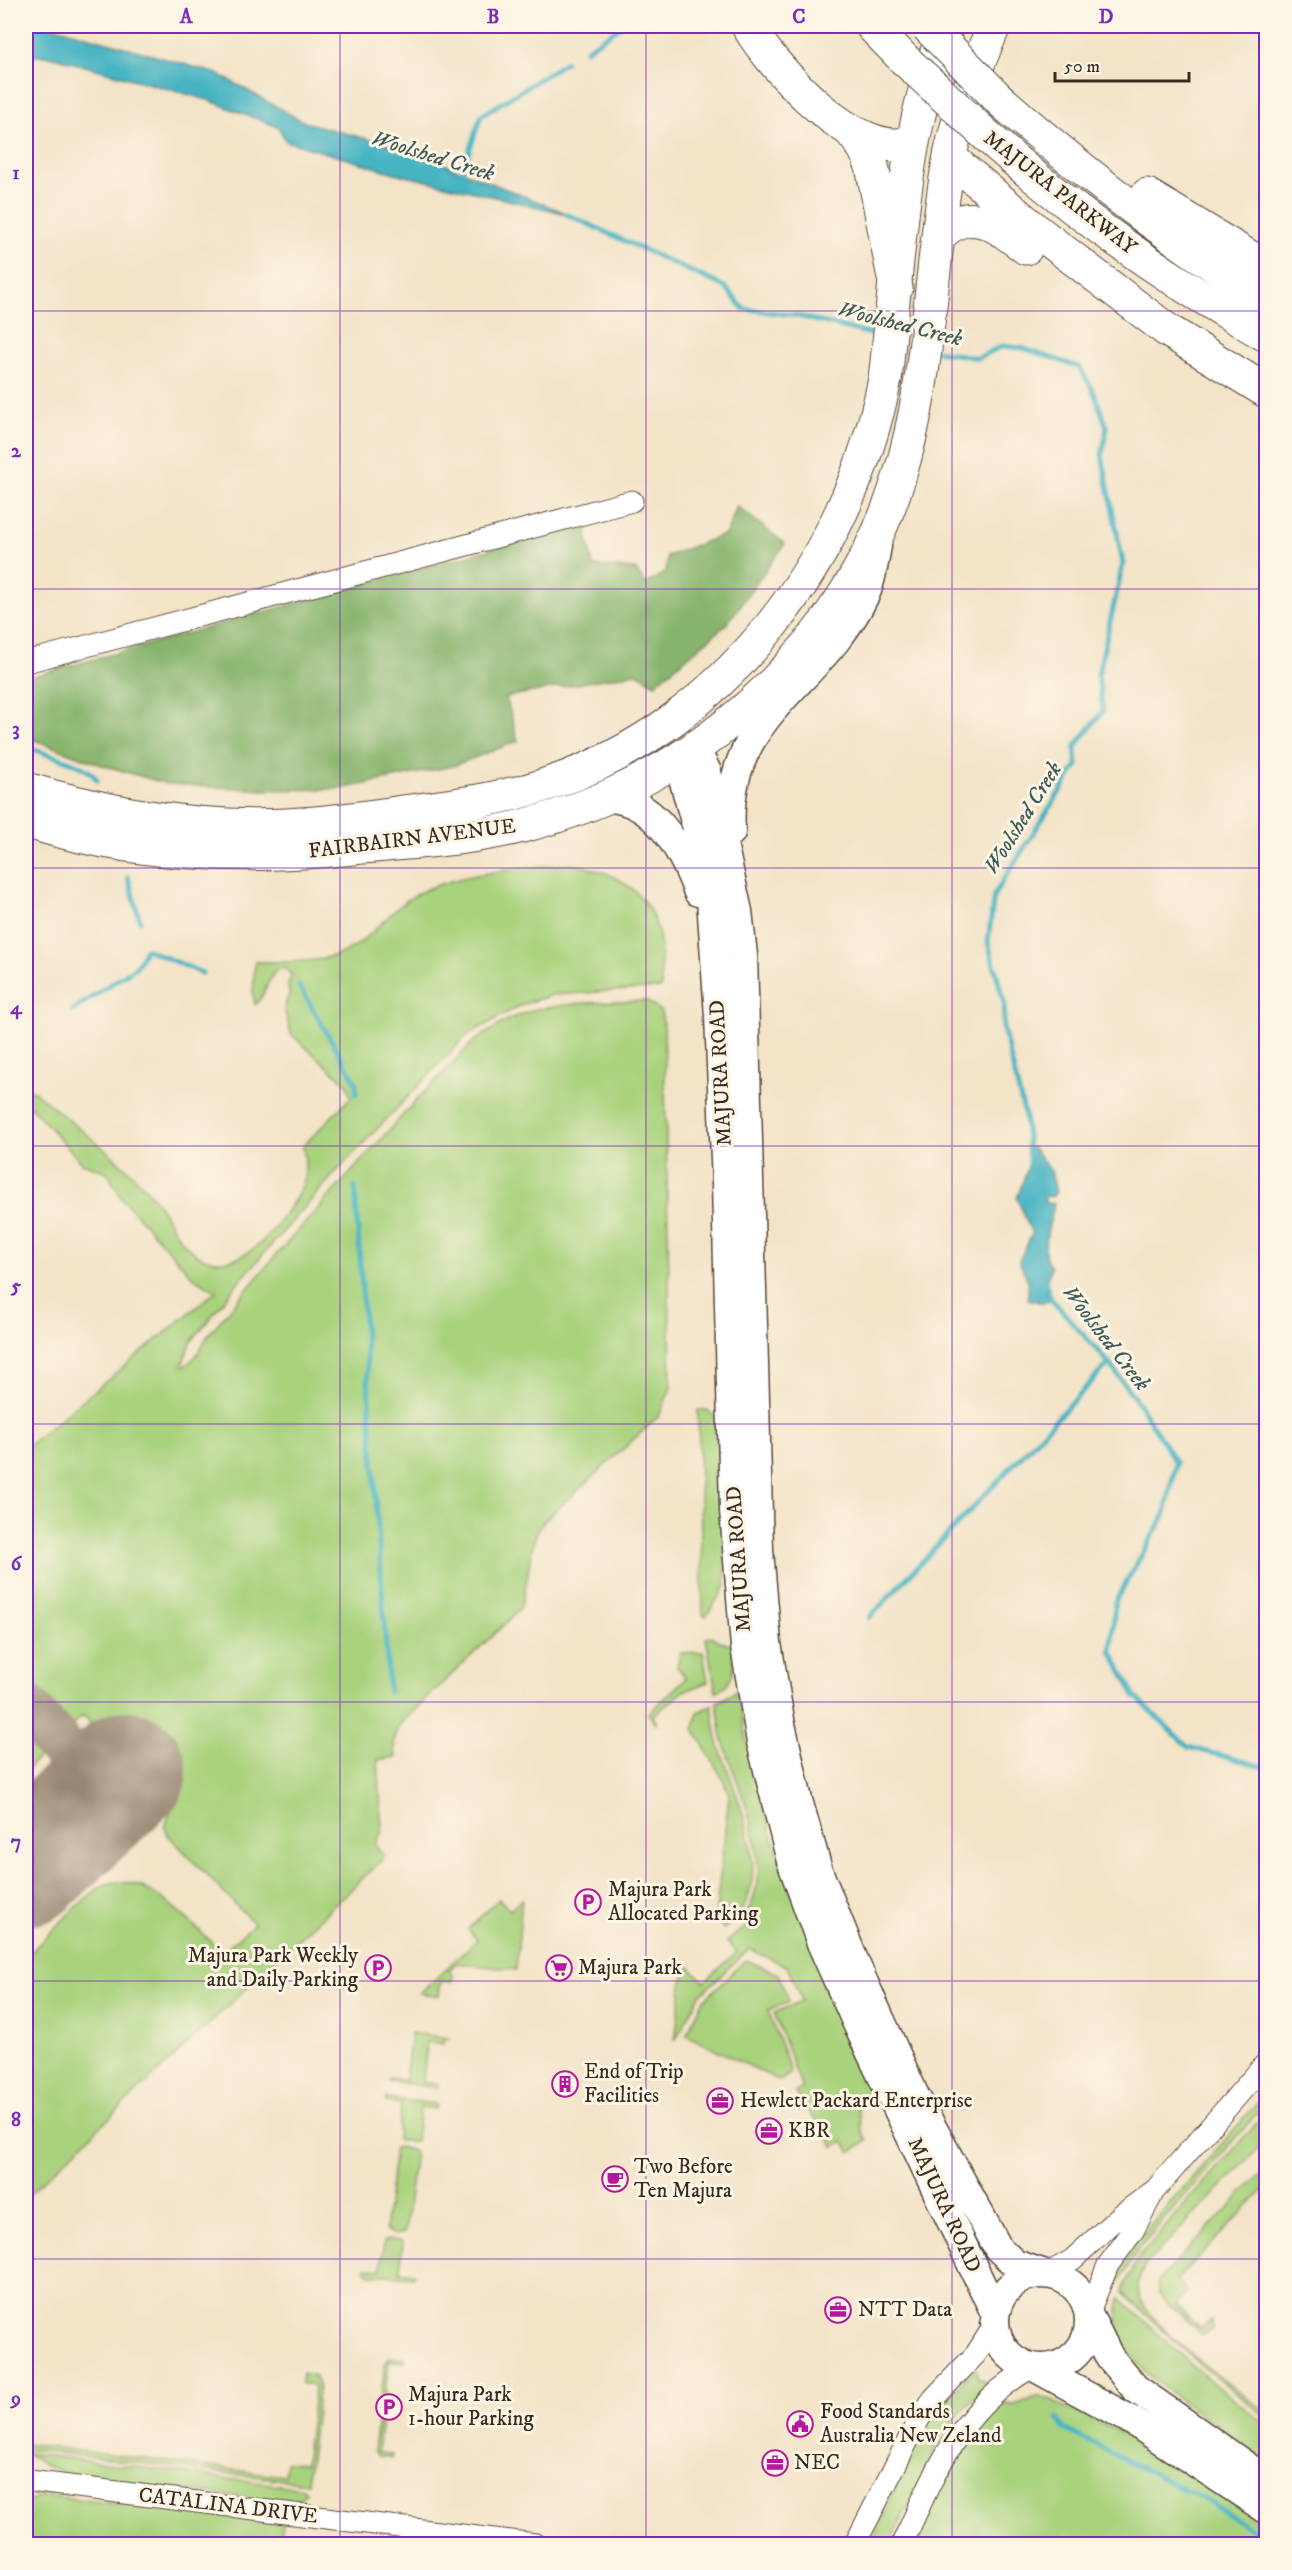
<svg xmlns="http://www.w3.org/2000/svg" width="1292" height="2570" font-family="'IM FELL DW Pica',serif">
	<style>
		.green { fill: #a9d27d; stroke: #727e4e; stroke-width: 1.5 }
		.forest { fill: #86b46c; stroke: #606f45; stroke-width: 1.5 }
		.water { fill: #46b4c2; stroke: #406f70; stroke-width: 1.5 }
		.lines { fill: none; stroke-linecap: round; stroke-linejoin: round }
		.stream { stroke: #46b4c2; stroke-width: 5 }
		.taxiway { stroke: #978672; stroke-width: 48 }
		.runway { stroke: #978672; stroke-width: 120 }
		.street-casing { stroke: #574637; stroke-width: 23 }
		.secondary-casing { stroke: #574637; stroke-width: 31 }
		.primary-casing { stroke: #574637; stroke-width: 35 }
		.highway-casing { stroke: #574637; stroke-width: 35 }
		.street { stroke: #fff; stroke-width: 21 }
		.secondary { stroke: #fff; stroke-width: 28 }
		.primary { stroke: #fff; stroke-width: 33 }
		.highway { stroke: #fff; stroke-width: 33 }
		.highway-bridge-casing { stroke: #574637; stroke-width: 35; stroke-linecap: butt }
		.highway-bridge { stroke: #fff; stroke-width: 33 }
		.grid { fill: none; stroke: #7b2cbf; stroke-width: 1.5; stroke-opacity: 0.55 }
		.labels { text-anchor: middle; dominant-baseline: central; stroke-width: 6; stroke-linejoin: round; paint-order: stroke }
		.street-label { font-size: 21px; fill: #3b2a1e; stroke: #fcf5e5 }
		.poi-label { font-size: 21px; fill: #3b2a1e; stroke: #fcf5e5; text-anchor: start }
		.water-label { font-size: 22px; font-style: italic; fill: #3f5a57; stroke: #fcf5e5 }
		.neatline { fill: none; stroke: #7b2cbf; stroke-width: 2 }
		.grid-label { font-size: 20px; text-anchor: middle; font-weight: bold; fill: #7b2cbf }
	</style>
	<rect width="100%" height="100%" fill="#fcf5e5"/>
	<filter id="ink" filterUnits="userSpaceOnUse"><feTurbulence type="fractalNoise" baseFrequency=".0167" numOctaves="2"/><feDisplacementMap in="SourceGraphic" scale="12" xChannelSelector="R" yChannelSelector="G"/><feConvolveMatrix kernelMatrix="1 2 1 2 8 2 1 2 1" color-interpolation-filters="sRGB"/></filter>
	<filter id="wash" filterUnits="userSpaceOnUse"><feTurbulence type="fractalNoise" baseFrequency=".008" numOctaves="4" result="noise"/><feDisplacementMap in="SourceGraphic" scale="24" xChannelSelector="R" yChannelSelector="G"/><feGaussianBlur stdDeviation="1.35" result="paint"/><feColorMatrix in="noise" values="0 0 0 0 0 0 0 0 0 0 0 0 0 0 0 0 0 1.4 0 .05"/><feComposite in="paint" operator="in"/></filter>
	<g filter="url(#wash)">
		<rect width="100%" height="100%" fill="#f3e3c7"/>
		<path class="green" d="M571,864C610,870 645,887 657,928C663,946 661,969 661,988L552,995L521,1005L467,1035L335,1173L236,1285L191,1342L182,1365L185,1366L196,1356L209,1334L277,1254L412,1105L474,1041L509,1019L537,1009L583,1003L647,1001L661,1012L664,1028L671,1387L659,1416L540,1525C527,1551 530,1581 520,1609L401,1723L394,1740L396,1757L378,1760L382,1831L375,1845L385,1857L26,2197V1957C49,1935 71,1909 96,1890C138,1859 193,1927 222,1952L254,1924L168,1835L165,1828L171,1809L83,1715L62,1735L26,1695V1447L216,1291L193,1277L122,1199L107,1172L82,1163L31,1107L26,1111V1088L35,1092C75,1127 119,1156 153,1197C171,1219 179,1252 210,1260C236,1266 260,1247 275,1227C297,1197 311,1185 303,1146L351,1097L347,1084L291,1034L284,1008L289,994L288,983L292,976L286,969H277C267,980 266,995 255,1005L253,993L255,962C288,961 325,965 354,947C377,932 393,907 417,894C453,874 529,866 571,864Z
			M698,1410H707L718,1419L726,1586L706,1616L703,1615Z
			M711,1637L732,1646C735,1669 737,1680 716,1692L706,1638Z
			M703,1652L708,1682L684,1691L653,1716L657,1724L648,1714L686,1678L677,1667L680,1653Z
			M738,1691C758,1836 825,1968 881,2102L858,2106L861,2128L867,2141L850,2152L843,2141L834,2147L795,2092L802,2089L774,2013L802,2001L787,1966L749,1949L700,1995L675,2041L683,1978L690,1967L704,1982L737,1952L727,1941L751,1923L744,1918C778,1865 741,1797 724,1744C720,1731 719,1716 717,1702Z
			M712,1705C714,1718 715,1733 719,1746C737,1800 782,1886 724,1929L715,1920L729,1795L724,1781L694,1729L698,1712Z
			M26,1725L48,1749L26,1770Z
			M499,1899L510,1910L522,1899L516,1970L457,1963L449,1970L453,1976L452,1982L441,1981L439,1996L420,1993L477,1940L468,1929Z
			M746,1960L778,1974L789,2001L768,2010L791,2073L780,2081L686,2035L703,2001Z
			M411,2033L448,2038L443,2040V2044L427,2042L423,2082L438,2084L437,2088L389,2081V2078L405,2080Z
			M1266,2093V2103L1139,2248L1119,2283L1114,2279L1136,2242Z
			M386,2098L436,2104L435,2109L420,2107L416,2141H399L397,2139L401,2104L386,2102Z
			M1266,2112V2141L1147,2263C1139,2274 1135,2288 1142,2302C1158,2333 1236,2390 1266,2411V2417L1197,2362L1122,2292L1139,2257Z
			M399,2147L415,2151L405,2232C398,2236 390,2235 385,2229L395,2148Z
			M1266,2168V2188L1176,2280L1186,2290V2294L1176,2305L1200,2329L1212,2320L1213,2329L1202,2335L1161,2297L1158,2292V2281Z
			M388,2239L400,2240L403,2243L400,2271L415,2273L413,2277L370,2274L366,2271V2267L381,2269L384,2241Z
			M1120,2298L1195,2368L1266,2425V2461C1244,2445 1221,2428 1198,2412C1160,2385 1105,2352 1120,2298Z
			M390,2357L404,2359V2362L389,2361L378,2452L392,2455V2458L378,2456L374,2451L385,2364Z
			M975,2368L978,2372L977,2377L988,2383L956,2417L938,2444L890,2544L872,2542L905,2462L933,2414Z
			M302,2373L315,2376L319,2386L307,2483L26,2449V2444L284,2476L286,2462L305,2464L315,2386L301,2384Z
			M1036,2397C1056,2398 1057,2405 1074,2411C1144,2438 1205,2485 1266,2527V2544H917C942,2487 958,2446 1004,2402L1015,2405Z
			M26,2453L303,2488L306,2491L298,2501L286,2503L77,2477L47,2466Z
			M43,2495L283,2523L280,2544H26V2503Z"/>
		<path class="forest" d="M737,506L785,544L726,625L655,684L637,673L506,697L518,741L453,766L340,789L263,790L167,784L99,764L26,737V678L585,523L593,566L635,569L646,584L666,572L667,556L726,534Z"/>
		<path class="water" d="M26,26H52L218,74L304,122L409,150L571,215L398,174L286,141L278,127L208,100L49,56H26Z
			M1033,1148L1051,1171L1056,1192L1052,1197L1047,1196L1044,1199L1047,1204L1054,1203C1052,1221 1037,1253 1051,1267L1045,1290L1050,1301L1042,1303L1028,1299V1281L1019,1261L1032,1234L1017,1198L1031,1158L1030,1149Z"/>
		<g class="lines">
			<path class="stream" d="M586,50L621,26
				M460,178L481,116L566,62
				M566,214L725,287L744,309L794,315L879,336
				M937,351L978,358L1002,346L1022,348L1079,367L1092,388L1107,427L1102,455L1123,564L1098,675L1103,711L1075,747L1077,765L994,895L988,942L1005,1006L1003,1028L1025,1116L1030,1168
				M26,747C44,754 88,763 97,780
				M128,877L140,921
				M299,986L356,1082V1094
				M73,1010L136,967L146,949L202,973
				M355,1186L389,1692
				M1044,1278L1051,1299L1109,1363L1141,1407L1176,1463L1165,1514L1115,1602L1111,1651L1135,1696L1188,1747L1266,1767
				M869,1618L1109,1363
				M1057,2418L1064,2429L1210,2502L1266,2539"/>
			<path class="taxiway" d="M26,1708L103,1793"/>
			<path class="runway" d="M26,1866L127,1771"/>
		</g>
	</g>
	<g filter="url(#ink)">
		<g class="lines">
			<g class="street-casing">
				<path id="street" d="M26,662L632,501
					M1047,2274L1072,2260L1121,2215L1155,2190L1266,2063
					M1089,2312L1108,2265L1133,2231L1152,2195
					M29,2481L535,2544
					M855,2544L919,2419L933,2399L976,2354L995,2324
					M902,2544C935,2473 959,2409 1032,2367"/>
			</g>
			<g class="secondary-casing">
				<path id="secondary" d="M696,750L707,772L738,911L743,955L759,1550L767,1643L780,1720L798,1800L819,1873L855,1963L915,2096L998,2248L1015,2264L1042,2273
					M678,760L698,832L711,899L719,1016L726,1183L734,1510L745,1647L761,1742L791,1861L821,1943L859,2028L995,2313
					M605,798C655,797 683,852 698,892
					M731,832C723,713 821,687 865,595C872,580 874,562 877,546
					M995 2321a47 47 0 1 1 94 0a47 47 0 1 1-94 0Z
					M1089,2316L1110,2358L1135,2388L1266,2480
					M1036,2368L1131,2420L1266,2509"/>
			</g>
			<g class="primary-casing">
				<path id="primary" d="M26,789C91,808 160,822 228,825C284,828 341,821 396,813C448,806 501,800 551,783C728,723 849,558 885,379C899,262 901,134 947,26
					M26,821C133,856 243,859 354,848C411,842 470,840 526,825C695,782 845,649 898,481C931,378 929,267 949,161C958,114 975,69 994,26"/>
			</g>
			<g class="highway-casing">
				<path id="highway" d="M748,26C772,67 858,163 912,142
					M872,26L904,59
					M1000,100C1084,174 1171,240 1266,299
					M850,130L864,148L872,166L896,288
					M987,136C1072,212 1166,279 1266,335
					M950,158L1037,231L1167,330L1266,391
					M1147,195L1266,267
					M939,236C971,203 997,226 1026,248"/>
			</g>
			<use href="#street" class="street"/>
			<use href="#secondary" class="secondary"/>
			<use href="#primary" class="primary"/>
			<use href="#highway" class="highway"/>
			<g class="highway-bridge-casing">
				<path id="highway-bridge" d="M927,26L1000,100
					M904,59L987,136"/>
			</g>
			<use href="#highway-bridge" class="highway-bridge"/>
		</g>
	</g>
	<path class="grid" d="M340,26V2544M646,26V2544M952,26V2544M26,311H1266M26,589H1266M26,868H1266M26,1146H1266M26,1424H1266M26,1702H1266M26,1981H1266M26,2259H1266"/>
	<defs>
		<g id="parking-ring" transform="scale(1.35)"><circle r="9.5" fill="#fcf5e5" stroke="#b5179e" stroke-width="1.5"/><path d="M-3.5-5.5H1a3.5 3.5 0 0 1 0 7H-1V5.5H-3.5ZM-1-3.4V-.6H.8a1.4 1.4 0 0 0 0-2.8Z" fill="#b5179e"/></g>
		<g id="supermarket-ring" transform="scale(1.35)"><circle r="9.5" fill="#fcf5e5" stroke="#b5179e" stroke-width="1.5"/><path d="M-6-5.5h2.5l.6 2H6L4.5 2H-2.5L-4.4-4H-6ZM-1.5 3.2a1.3 1.3 0 1 0 .1 0ZM3 3.2a1.3 1.3 0 1 0 .1 0Z" fill="#b5179e"/></g>
		<g id="building-ring" transform="scale(1.35)"><circle r="9.5" fill="#fcf5e5" stroke="#b5179e" stroke-width="1.5"/><path d="M-4-6H4V6H1V3H-1V6H-4ZM-2.5-4.3h1.7v1.8h-1.7ZM.8-4.3h1.7v1.8H.8ZM-2.5-1h1.7V.8h-1.7ZM.8-1h1.7V.8H.8Z" fill="#b5179e"/></g>
		<g id="office-ring" transform="scale(1.35)"><circle r="9.5" fill="#fcf5e5" stroke="#b5179e" stroke-width="1.5"/><path d="M-6-3h4V-5.5h4V-3h4V5H-6ZM-1-4.5V-3h2v-1.5ZM-6 0V1H6V0Z" fill="#b5179e"/></g>
		<g id="cafe-ring" transform="scale(1.35)"><circle r="9.5" fill="#fcf5e5" stroke="#b5179e" stroke-width="1.5"/><path d="M-5.5-4.5H6V0H3Q3 3.5 0 3.5H-2.5Q-5.5 3.5-5.5 0ZM3-3.2v2h1.7v-2ZM-6 4.5H4V6H-6Z" fill="#b5179e"/></g>
		<g id="civic-ring" transform="scale(1.35)"><circle r="9.5" fill="#fcf5e5" stroke="#b5179e" stroke-width="1.5"/><path d="M-.6-6.5H3V-4.5H.6V-3L4-1V1h2V6H-6V1h2V-1L-.6-3ZM-1.2 2.5V6h2.4V2.5Z" fill="#b5179e"/></g>
	</defs>
	<g fill-rule="evenodd">
		<use href="#parking-ring" x="588" y="1902"/>
		<use href="#parking-ring" x="378" y="1968"/>
		<use href="#supermarket-ring" x="559" y="1968"/>
		<use href="#building-ring" x="565" y="2084"/>
		<use href="#office-ring" x="720" y="2101"/>
		<use href="#office-ring" x="769" y="2131"/>
		<use href="#cafe-ring" x="615" y="2179"/>
		<use href="#office-ring" x="838" y="2310"/>
		<use href="#parking-ring" x="389" y="2407"/>
		<use href="#civic-ring" x="800" y="2424"/>
		<use href="#office-ring" x="775" y="2463"/>
	</g>
	<g class="labels">
		<g class="street-label">
			<text transform="translate(1060 193) rotate(38)">MAJURA PARKWAY</text>
			<text transform="translate(412 839) rotate(-7)">FAIRBAIRN AVENUE</text>
			<text transform="translate(721 1073) rotate(-93)">MAJURA ROAD</text>
			<text transform="translate(739 1559) rotate(-94)">MAJURA ROAD</text>
			<text transform="translate(944 2205) rotate(65)">MAJURA ROAD</text>
			<text transform="translate(228 2506) rotate(7)">CATALINA DRIVE</text>
		</g>
		<g class="poi-label">
			<text x="608" y="1890">Majura Park<tspan x="608" dy="24">Allocated Parking</tspan></text>
			<text x="358" y="1956" text-anchor="end">Majura Park Weekly<tspan x="358" dy="24">and Daily Parking</tspan></text>
			<text x="578" y="1968">Majura Park</text>
			<text x="584" y="2072">End of Trip<tspan x="584" dy="24">Facilities</tspan></text>
			<text x="740" y="2101">Hewlett Packard Enterprise</text>
			<text x="788" y="2131">KBR</text>
			<text x="634" y="2167">Two Before<tspan x="634" dy="24">Ten Majura</tspan></text>
			<text x="858" y="2310">NTT Data</text>
			<text x="408" y="2395">Majura Park<tspan x="408" dy="24">1-hour Parking</tspan></text>
			<text x="820" y="2412">Food Standards<tspan x="820" dy="24">Australia New Zeland</tspan></text>
			<text x="794" y="2463">NEC</text>
		</g>
		<g class="water-label">
			<text transform="translate(433 156) rotate(17)">Woolshed Creek</text>
			<text transform="translate(900 324) rotate(14)">Woolshed Creek</text>
			<text transform="translate(1023 818) rotate(-58)">Woolshed Creek</text>
			<text transform="translate(1106 1338) rotate(52)">Woolshed Creek</text>
		</g>
	</g>
	<rect width="1292" height="2570" fill="none" stroke="#fcf5e5" stroke-width="66"/>
	<path d="M1055 72v9h134v-9" fill="none" stroke="#3b2a1e" stroke-width="3"/>
	<text x="1064" y="72" font-size="18" fill="#3b2a1e" stroke="#fcf5e5" stroke-width="4.5" paint-order="stroke">50 m</text>
	<rect x="33" y="33" width="1226" height="2504" class="neatline"/>
	<g class="grid-label">
		<text x="186" y="23">A</text>
		<text x="493" y="23">B</text>
		<text x="799" y="23">C</text>
		<text x="1106" y="23">D</text>
		<text x="16" y="179">1</text>
		<text x="16" y="457">2</text>
		<text x="16" y="735">3</text>
		<text x="16" y="1014">4</text>
		<text x="16" y="1292">5</text>
		<text x="16" y="1570">6</text>
		<text x="16" y="1848">7</text>
		<text x="16" y="2126">8</text>
		<text x="16" y="2405">9</text>
	</g>
</svg>
